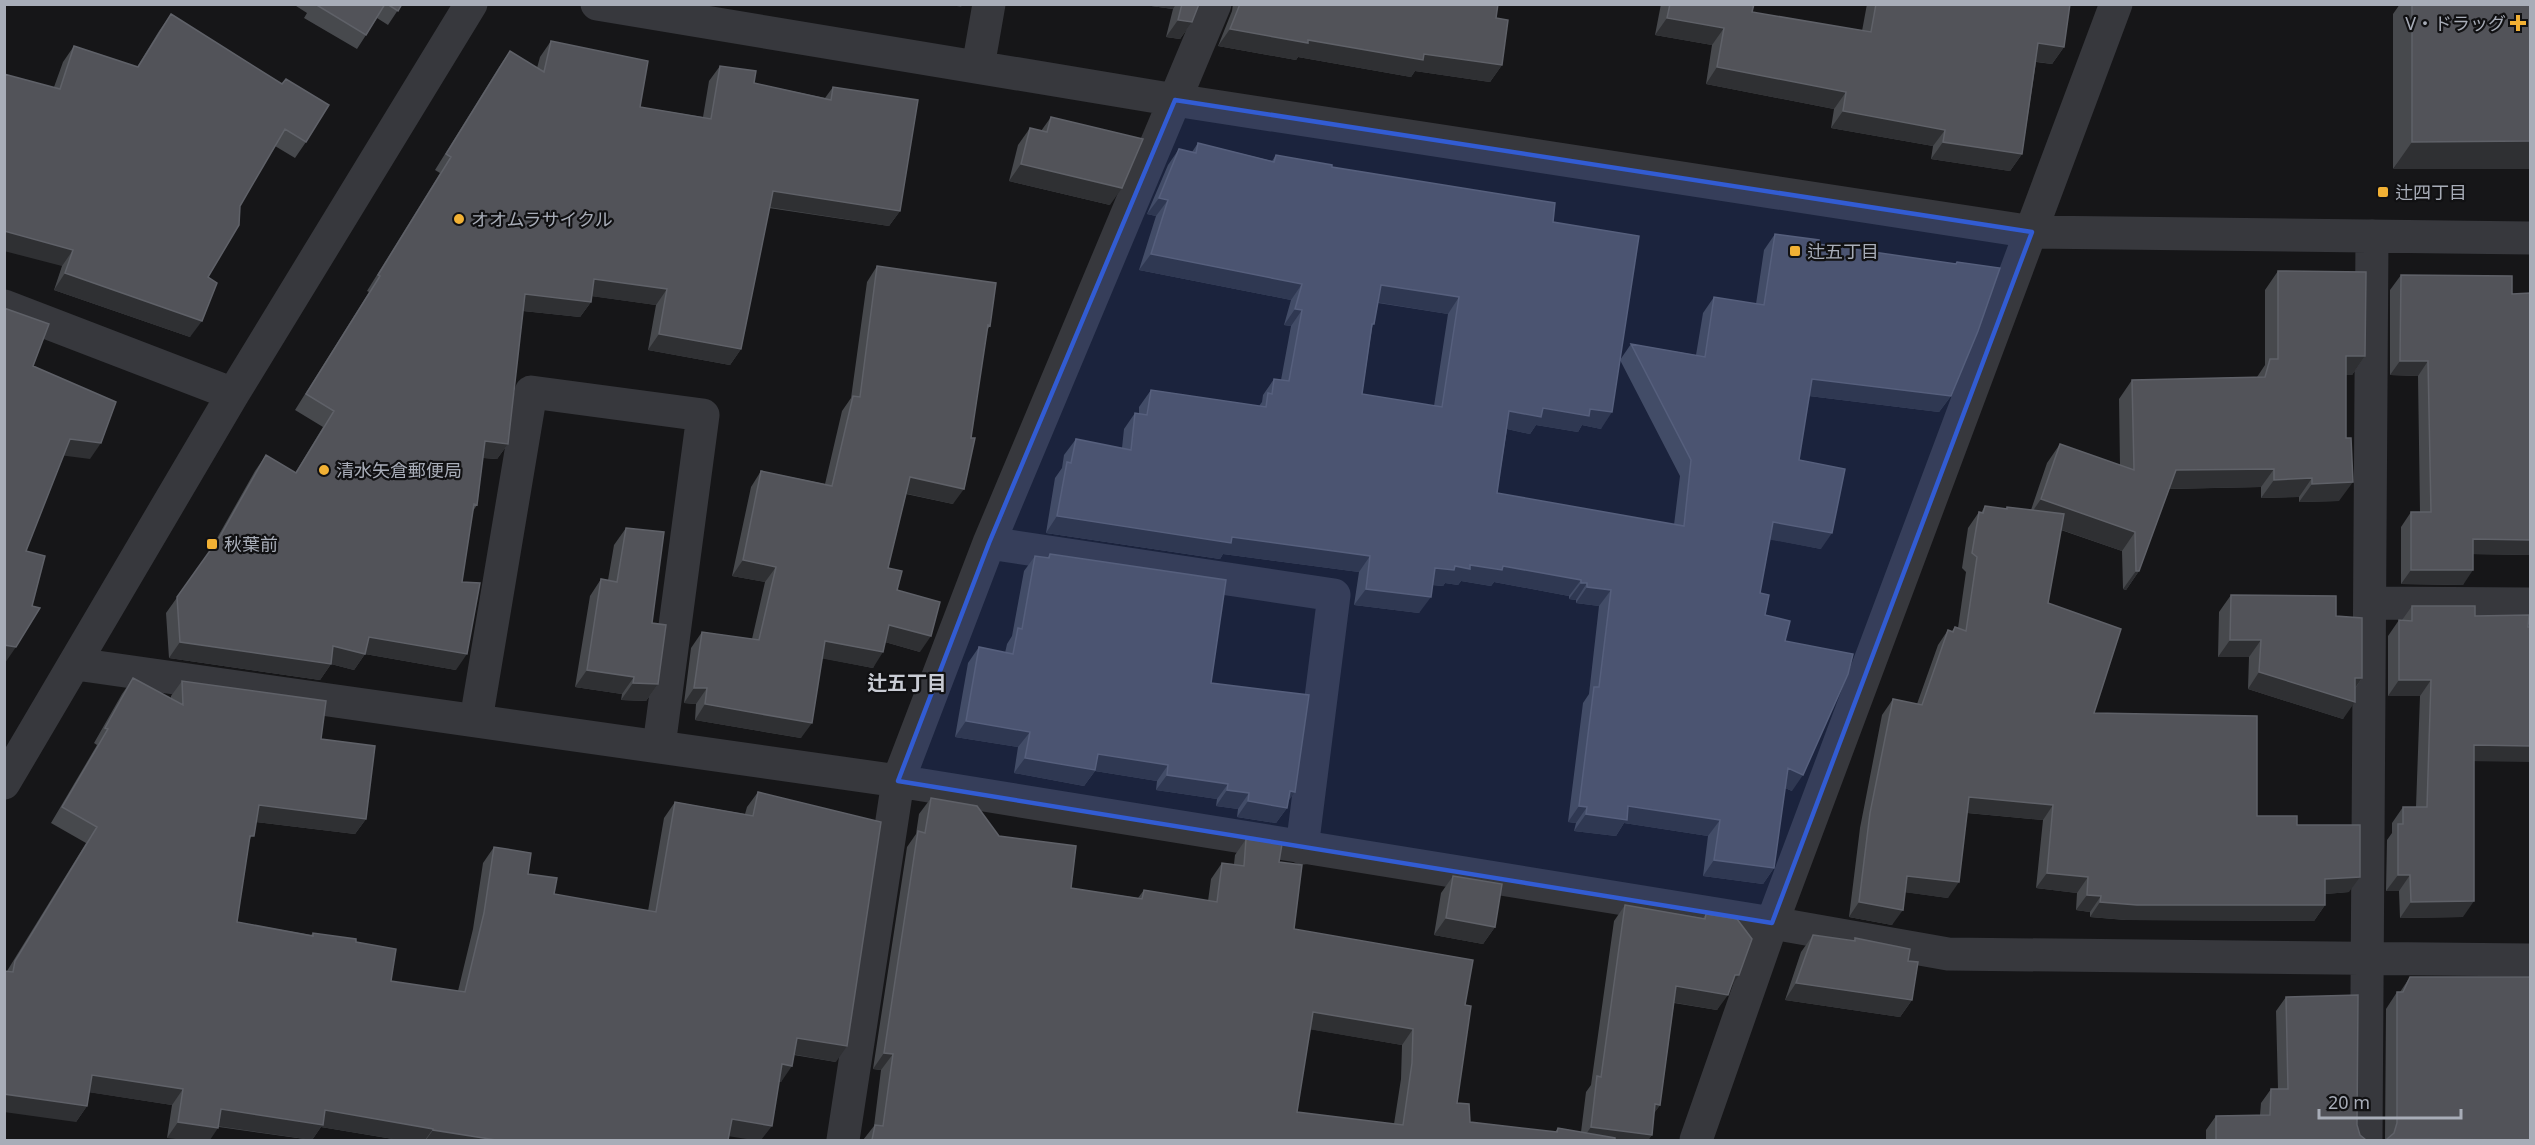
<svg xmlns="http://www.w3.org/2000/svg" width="2535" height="1145" font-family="'Noto Sans','Noto Sans JP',sans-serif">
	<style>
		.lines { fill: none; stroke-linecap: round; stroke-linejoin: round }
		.minor { stroke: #37383d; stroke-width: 33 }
		.wall { fill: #47494d; fill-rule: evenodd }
		.shaded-wall { fill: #2f3033 }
		.building { fill: #525359; stroke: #5f6168; stroke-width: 1.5; fill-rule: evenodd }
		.marked { fill: #325cd3; fill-opacity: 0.2; stroke: #325cd3; stroke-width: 4.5; stroke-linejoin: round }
		.poi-dot { fill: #f2b134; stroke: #111113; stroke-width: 2 }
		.labels { text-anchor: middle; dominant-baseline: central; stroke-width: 4.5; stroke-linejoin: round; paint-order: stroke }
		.poi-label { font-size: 18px; fill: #a8adb8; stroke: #111113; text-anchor: start }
		.neighbourhood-label { font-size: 20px; font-weight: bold; fill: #c9ccd4; stroke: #111113 }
	</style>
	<rect width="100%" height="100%" fill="#161618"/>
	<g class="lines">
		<path class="minor" d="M597,4L1175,100L2032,232L2530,238
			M978,67L989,4
			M4,306L233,394
			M989,543L1334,595L1302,848
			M2371,603L2530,604
			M76,664L898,781L1772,923L1948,954L2530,960
			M476,720L531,392L703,415L659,746
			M4,783L233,394L471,4
			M843,1140L898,781L989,543L1215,4
			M1696,1140L1772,923L2116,4
			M2366,1140L2372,236"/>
	</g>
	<path class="wall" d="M293,4H402L388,25L377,18L357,49L304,18L307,13Z
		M1137,4H1199L1192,22L1180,39L1166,37L1173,9Z
		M1233,4H1498L1496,18L1502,65L1490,82L1415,71L1411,77L1298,57L1296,60L1218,46L1232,11Z
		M1661,4H1754L1752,12L1862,31L1867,4H2070L2064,47L2052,64L2036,62L2022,154L2010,171L1931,159L1933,146L1831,128L1834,109L1706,84L1712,45L1655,35Z
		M2400,4H2530L2393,169V14Z
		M171,14L306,142L295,158L275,146L240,206L208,277L190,337L54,290L62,266L54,87L63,62L74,46L137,67L159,31Z
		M551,41L640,107L703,117L709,81L720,66L754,83L825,98L833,87L900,211L889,226L769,208L741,349L730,365L648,350L656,305L592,296L591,302L580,317L523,311L508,444L497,459L483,458L477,505L473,511L462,582L456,670L365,654L354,670L331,664L320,680L169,658L166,613L208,554L255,471L266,455L295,473L323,427L295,410L369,292L367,291L440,173L435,170L499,67L510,51L537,68L540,57Z
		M1051,117L1110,205L1009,181L1018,145L1030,128L1041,131Z
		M1198,143L1272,161L1276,155L1332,167L1553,222L1620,360L1631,344L1696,355L1703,313L1714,297L1756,304L1764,250L1775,234L1818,244L1955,264L1957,262L1951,396L1939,412L1809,396L1799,460L1821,549L1770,539L1760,593L1765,615L1785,641L1792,791L1785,788L1774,868L1763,884L1703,876L1708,836L1624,823L1616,836L1574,831L1576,823L1568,822L1583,703L1589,694L1599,606L1576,603V600L1569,599V596L1494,582L1491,586L1461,581L1458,585L1445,583L1443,586L1432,585L1419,613L1354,605L1359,572L1223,554L1220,559L1046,533L1055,478L1062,468L1064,455L1076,439L1122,448L1124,429L1135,413H1139V407L1151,390L1259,406L1262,402L1263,395L1274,379L1281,380L1291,326L1284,325L1291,300L1139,270L1156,216L1147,214L1168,165L1179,149L1192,152ZM1378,303L1448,314L1434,406L1362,394L1372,328ZM1620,360L1680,476L1674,525L1497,493L1507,429L1530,434L1536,425L1578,432L1582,425L1601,429Z
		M877,266L990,326L987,330L953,504L906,494L888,568L897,590L920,652L885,642L873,668L822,658L801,738L695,720L696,704L684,703L691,648L702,632L752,639L765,582L732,576L751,487L761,471L825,484L842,411L851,398L867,282Z
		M2278,271L2365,356L2352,375H2346L2339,501L2299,502V497L2261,498V487L2169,489L2139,571L2126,590L2123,589L2122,551L2061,530L2048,603L2094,713L2257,816L2297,825L2349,892L2325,894V905L2314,921L2126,920L2090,917V912L2076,910L2077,893L2036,888L2043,820L1967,813L1948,898L1905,892L1892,925L1849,917L1860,828L1882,715L1893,699L1917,704L1938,645L1948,630L1952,631L1955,627L1958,628L1966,572L1962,568L1968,528L1979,512L1981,513L1985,506L2005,509L2007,507L2031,510L2047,463L2060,444L2120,466L2119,399L2132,380L2257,377L2265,365V290Z
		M2401,275L2512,294L2530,555L2473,554L2463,585L2401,584V527L2411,512H2420L2418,376L2390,375V290Z
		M626,528L652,623L658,684L646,701L621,700L622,694L575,687L590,596L601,579L608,580L614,545Z
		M1050,554L1211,683L1288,801L1287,808L1276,823L1237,817L1238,809L1216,806L1217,799L1156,790L1157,781L1095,771L1084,786L1014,773L1018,747L955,737L968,663L979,647L1005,653L1007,644L1012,636L1024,571L1035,556L1047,558Z
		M2231,595L2336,616L2362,678L2355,689L2343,719L2248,689L2249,657H2218L2219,612Z
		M2412,606L2474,761L2463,917L2400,918L2399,891H2386L2387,840L2392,833V823L2403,807H2416L2420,696H2388V636L2399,620H2402Z
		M133,678L171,699V696L182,681L321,739L366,819L355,834L256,822L249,842L237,922L311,935L313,933L356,942L391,981L458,991L473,929L483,863L494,847L554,894L648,911L664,818L675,802L745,814L747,807L758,792L836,1062L794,1055L781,1082L779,1081L729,1136L728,1140H399L321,1127L312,1140L219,1127L167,1138L172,1105L89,1092L87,1106L76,1122L7,971L86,843L51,823L97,745L94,743L122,694Z
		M931,798L999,836L1071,888L1138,898L1144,890L1208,901L1211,879L1222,863L1234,864L1235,855L1246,839L1279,862L1294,929L1465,1005L1457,1103L1470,1122L1555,1132L1558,1128L1581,1132L1586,1092L1591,1085L1614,921L1625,905L1703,918L1706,914L1730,988L1717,1010L1674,1003L1660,1105L1654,1113L1652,1135L1648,1140H863L874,1126L881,1070L873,1069L907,847L916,834L919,814ZM1310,1029L1402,1045L1401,1079L1394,1124L1297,1112Z
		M1453,876L1495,927L1483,944L1434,935L1441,893Z
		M1813,935L1853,941L1855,938L1908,961L1912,1000L1900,1017L1785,1000L1801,952Z
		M2410,977L2530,1140H2385L2386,1009L2397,992H2400Z
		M2286,997L2357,1125L2360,1135L2366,1140H2206V1130L2216,1116L2260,1115L2261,1103L2271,1089H2278L2276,1011Z"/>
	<path class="shaded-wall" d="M948,4H963L961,7Z
		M1137,4H1176L1173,9Z
		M1667,18L1724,28L1712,45L1655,35Z
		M1178,20L1192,22L1180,39L1166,37Z
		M1230,29L1424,54L1502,65L1490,82L1415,71L1411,77L1298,57L1296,60L1218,46Z
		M2038,43L2064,47L2052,64L2026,60Z
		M1717,67L1846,92L1834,109L1706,84Z
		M1843,111L1945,130L1933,146L1831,128Z
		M2530,141V169H2393L2412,142Z
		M1943,142L2022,154L2010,171L1931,159Z
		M1021,164L1122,188L1110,205L1009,181Z
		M773,191L900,211L889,226L762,206Z
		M1159,198L1168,200L1156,216L1147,214Z
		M4,231L73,250L62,266L4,251Z
		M1151,254L1302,284L1291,300L1139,270Z
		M65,273L202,321L190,337L54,290Z
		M594,279L667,289L656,305L583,295Z
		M1381,285L1459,297L1448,314L1369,301Z
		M525,294L591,302L580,317L514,310Z
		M1295,309L1302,310L1291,326L1284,325Z
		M659,334L741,349L730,365L648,350Z
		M2346,356H2365L2352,375H2333Z
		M2400,361H2428L2418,376L2390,375Z
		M1812,379L1951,396L1939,412L1801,395Z
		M1543,408L1590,409L1612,412L1601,429L1582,425L1578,432L1536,425L1530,434L1498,427L1509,411Z
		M70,439L101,443L90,459L59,455Z
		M485,441L508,444L497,459L474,457Z
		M2274,469L2261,487L2162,489L2176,470Z
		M910,477L964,489L953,504L899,492Z
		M2312,478L2299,497L2261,498L2274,480Z
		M2353,482L2339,501L2299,502L2312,484Z
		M2041,499L2135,532L2122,551L2028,518Z
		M1057,516L1232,537L1370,556L1359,572L1223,554L1220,559L1046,533Z
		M1773,522L1832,533L1821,549L1761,538Z
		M2473,539L2530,540V555L2462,554Z
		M743,560L776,567L765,582L732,576Z
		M1470,565L1503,566L1581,580L1569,596L1494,582L1491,586L1461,581L1458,585L1445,583L1443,586L1423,584L1435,568Z
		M2411,570H2473L2463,585L2401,584Z
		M2136,571H2139L2126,590L2123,589Z
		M1581,583H1587L1576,600L1569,599Z
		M1587,587L1611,590L1599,606L1576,603Z
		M1366,589L1431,597L1419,613L1354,605Z
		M889,625L931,636L920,652L878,640Z
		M369,637L467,654L456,670L365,654L354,670L331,664L320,680L169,658L180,642L333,646Z
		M2230,640H2261L2249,657H2218Z
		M825,641L883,652L873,668L814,657Z
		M4,645L16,647L5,663H4Z
		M587,670L634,677L622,694L575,687Z
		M2259,672L2355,702L2343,719L2248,689Z
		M2355,678H2362L2350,695Z
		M2399,680H2431L2420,696H2388Z
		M633,683L658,684L646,701L621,700Z
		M694,688H707L696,704L684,703Z
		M705,704L812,723L801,738L695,720Z
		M966,721L1030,732L1018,747L955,737Z
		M2474,745L2530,746V762L2463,761Z
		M1098,754L1168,765L1157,781L1095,771L1084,786L1014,773L1025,758Z
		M1788,768L1803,775L1792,791L1776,784Z
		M1167,775L1228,784L1217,799L1156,790Z
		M1227,790L1249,793L1238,809L1216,806Z
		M1290,791L1295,792L1284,807L1287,808L1276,823L1237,817L1248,801Z
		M1969,797L2053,805L2043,820L1958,812Z
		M259,805L366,819L355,834L248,821Z
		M1579,806L1587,807L1576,823L1568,822Z
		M1628,806L1720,820L1708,836L1624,823L1616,836L1574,831L1586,814Z
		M1714,860L1774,868L1763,884L1703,876Z
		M2047,873L2088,877L2077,893L2036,888Z
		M2398,875H2410L2399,891H2386Z
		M1907,876L1959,882L1948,898L1896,891Z
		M2360,877L2349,892L2315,895L2325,879Z
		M2087,895L2101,896L2090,912L2076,910Z
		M2474,901L2463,917L2400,918L2411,902Z
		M1859,902L1903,910L1892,925L1849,917Z
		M2100,902L2325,905L2314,921L2126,920L2090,917Z
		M1446,918L1495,927L1483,944L1434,935Z
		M1735,975H1739L1728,991Z
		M1796,983L1912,1000L1900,1017L1785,1000Z
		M1676,986L1728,995L1717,1010L1665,1001Z
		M1313,1012L1413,1029L1402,1045L1302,1028Z
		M797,1038L847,1046L836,1062L786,1053Z
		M884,1053L893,1054L881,1070L873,1069Z
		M782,1064L792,1066L781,1082L771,1080Z
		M92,1075L183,1089L172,1105L81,1091Z
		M4,1094L87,1106L76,1122L4,1112Z
		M1655,1104L1660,1105L1649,1120Z
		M221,1109L325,1110L433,1129L425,1140H399L321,1127L312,1140L210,1125Z
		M732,1119L772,1126L761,1140H753L721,1135Z
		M178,1122L218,1128L210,1140H184L167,1138Z
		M1591,1127L1652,1135L1648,1140H1582Z
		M433,1130L496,1140H426Z
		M2387,1139L2516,1140H2386Z"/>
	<path class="building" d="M315,4H385L366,35Z
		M387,4H402L398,11Z
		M1182,4H1199L1192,22L1178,20Z
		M1240,4H1498L1496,18L1508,20L1502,65L1424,54L1423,60L1308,40V43L1230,29Z
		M1670,4H1754L1752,12L1871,32L1876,4H2070L2064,47L2038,43L2022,154L1943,142L1945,130L1843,111L1846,92L1717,67L1724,28L1667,18Z
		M2412,4H2530V141L2412,142Z
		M171,14L282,84L286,79L329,105L306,142L285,129L240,206L239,225L208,277L217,283L202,321L65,273L73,250L4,231V74L60,89L74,46L138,67Z
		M551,41L648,61L640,107L711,119L720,66L756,71L754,83L831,100L833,87L918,100L900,211L773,191L741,349L659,334L667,289L594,279L591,302L525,294L508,444L485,441L477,505L474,504L462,582L480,583L467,654L369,637L365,654L333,646L331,664L180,642L177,597L219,538L266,455L296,473L334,411L306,394L380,276L378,275L451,157L446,154L510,51L544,72Z
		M1051,117L1143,139L1122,188L1021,164L1030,128L1047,132Z
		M1198,143L1274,162L1276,155L1332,165V167L1555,203L1553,222L1639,236L1612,412L1590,409L1589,416L1543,408L1541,417L1509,411L1497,493L1684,526L1691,460L1631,344L1705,357L1714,297L1764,305L1775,234L1819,240L1818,244L1956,264L1957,262L2000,268L1978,331L1951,396L1812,379L1799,460L1845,469L1832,533L1773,522L1760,593L1769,595L1765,615L1790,621L1785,641L1853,654L1848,674L1803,775L1788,768L1774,868L1714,860L1720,820L1628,806L1627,820L1586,814L1587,807L1579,806L1594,687H1599L1611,590L1587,587V583H1581V580L1503,566L1502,570L1470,565V569L1455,566L1454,570L1435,568L1431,597L1366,589L1370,556L1232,537L1231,543L1057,516L1067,462L1071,463L1076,439L1131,450L1135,413L1147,415L1151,390L1266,407L1268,393L1272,394L1274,379L1289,381L1302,310L1295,309L1302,284L1151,254L1168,200L1159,198L1179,149L1196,153ZM1381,285L1459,297L1442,407L1362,394L1372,324H1374Z
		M877,266L996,283L990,326L988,325L971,438H975L964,489L910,477L888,568L902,571L897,590L940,602L931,636L889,625L883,652L825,641L812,723L705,704L707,688H694L702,632L759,640L776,567L743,560L761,471L832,486L853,396L860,397Z
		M2278,271L2366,272L2365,356H2346V438H2351L2353,482L2312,484V478L2274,480V469L2176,470L2139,571H2136L2135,532L2041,499L2060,444L2134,470L2132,380L2265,377L2270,359H2278Z
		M2401,275L2512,276V294L2530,293V540L2473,539V570H2411V512H2431L2428,361H2400Z
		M4,308L49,324L33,366L116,402L101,443L70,439L26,551L45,556L32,606L40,608L16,647L4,645Z
		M1985,506L2007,509V507L2064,514L2048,603L2121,629L2094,713L2257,716V816H2297V825H2360V877L2325,879V905H2137L2100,902L2101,896L2087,895L2088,877L2047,873L2053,805L1969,797L1959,882L1907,876L1903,910L1859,902L1870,813L1893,699L1922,705L1948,630L1953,632L1955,627L1966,631L1977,557L1972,553L1979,512L1983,513Z
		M626,528L664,532L652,623L666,625L658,684L633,683L634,677L587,670L601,579L617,582Z
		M1050,554L1226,580L1211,683L1309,695L1295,792L1290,791L1287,808L1248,801L1249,793L1227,790L1228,784L1167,775L1168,765L1098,754L1095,770L1025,758L1030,732L966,721L979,647L1013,654L1018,628L1022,629L1035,556L1049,558Z
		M2231,595L2336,596V616L2362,618V678H2355V702L2259,672L2261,640H2230Z
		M2412,606H2475V616L2529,615L2528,627H2530V746L2474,745V901L2411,902L2410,875H2398V824H2403V807H2427L2431,680H2399V620L2412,621Z
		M133,678L183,705L182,681L326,701L321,739L375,746L366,819L259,805L254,836H250L237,922L313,936V933L356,939V942L396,949L391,981L465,992L484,913L494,847L531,853L528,874L557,878L554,894L656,912L675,802L753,816L758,792L881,822L847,1046L797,1038L792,1066L782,1064L772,1126L732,1119L728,1140H496L433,1130V1129L325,1110L323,1125L221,1109L218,1128L178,1122L183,1089L92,1075L87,1106L4,1094V971L13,972L15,961L97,827L62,807L108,729L105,728Z
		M931,798L977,806L999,836L1076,846L1071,888L1142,899L1144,890L1217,902L1222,863L1244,866L1246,839L1282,844L1279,862L1302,865L1294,929L1473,960L1465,1005L1471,1006L1457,1103L1469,1104L1470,1122L1557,1132L1558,1128L1615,1138V1140H872L875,1125L883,1126L893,1054L884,1053L918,831L925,833ZM1313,1012L1413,1029L1412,1063L1403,1125L1297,1112Z
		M1453,876L1502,884L1495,927L1446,918Z
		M1625,905L1705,919L1706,914L1737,919L1752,939L1739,975H1735L1728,995L1676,986L1660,1105L1655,1104L1652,1135L1591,1127L1597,1076L1601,1077Z
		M1813,935L1855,941V938L1910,949L1908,961L1918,962L1912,1000L1796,983Z
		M2410,977H2530V1140L2387,1139L2394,1133L2397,1123V992H2403Z
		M2358,995L2357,1125L2360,1135L2366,1140H2216V1116L2270,1115L2271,1089H2288L2286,997Z"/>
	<path class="marked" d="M1175,100L2032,232L1772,923L898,781L989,543Z"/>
	<g class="poi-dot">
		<path d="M2515 14h6v6h6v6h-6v6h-6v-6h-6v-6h6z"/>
		<rect x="2377" y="186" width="12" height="12" rx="3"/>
		<circle cx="459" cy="219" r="6"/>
		<rect x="1789" y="245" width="12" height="12" rx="3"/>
		<circle cx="324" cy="470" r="6"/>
		<rect x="206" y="538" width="12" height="12" rx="3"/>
	</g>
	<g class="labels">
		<g class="poi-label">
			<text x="2506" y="23" text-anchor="end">V・ドラッグ</text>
			<text x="2395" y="192">辻四丁目</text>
			<text x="471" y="219">オオムラサイクル</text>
			<text x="1807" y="251">辻五丁目</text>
			<text x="336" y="470">清水矢倉郵便局</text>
			<text x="224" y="544">秋葉前</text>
		</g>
		<g class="neighbourhood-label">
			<text x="907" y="682">辻五丁目</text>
		</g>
	</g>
	<rect width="2535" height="1145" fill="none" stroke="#a8adb8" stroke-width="12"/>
	<path d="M2319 1109v9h142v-9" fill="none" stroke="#a8adb8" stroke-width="3"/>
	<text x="2328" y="1109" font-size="18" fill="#a8adb8" stroke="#111113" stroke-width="4.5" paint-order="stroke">20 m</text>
</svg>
